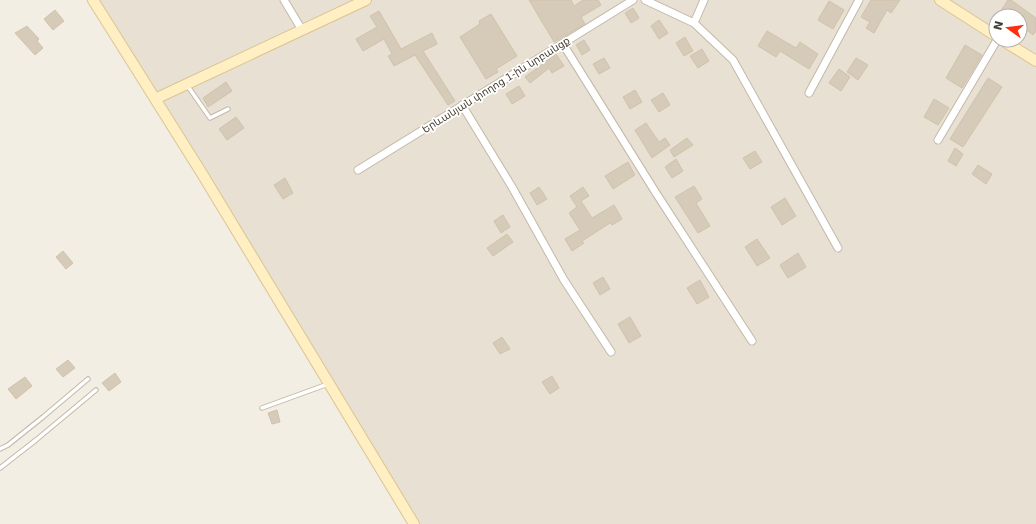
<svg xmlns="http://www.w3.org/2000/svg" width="1036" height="524" font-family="'DejaVu Sans','Noto Sans Armenian',sans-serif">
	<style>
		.residential { fill: #e8e0d2; fill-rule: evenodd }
		.building { fill: #d6cab9; stroke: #d1c2ab }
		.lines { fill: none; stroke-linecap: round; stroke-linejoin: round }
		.service-casing { stroke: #c2b9a9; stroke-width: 5.5 }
		.minor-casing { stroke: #c2b9a9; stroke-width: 9 }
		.secondary-casing { stroke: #dac592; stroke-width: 12 }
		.service { stroke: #fff; stroke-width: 3.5 }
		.minor { stroke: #fff; stroke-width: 7 }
		.secondary { stroke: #ffefc2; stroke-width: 10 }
		.labels { text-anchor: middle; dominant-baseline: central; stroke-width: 3.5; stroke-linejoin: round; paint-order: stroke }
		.street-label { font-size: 10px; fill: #463e33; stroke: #fff }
	</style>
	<rect width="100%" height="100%" fill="#f3eee4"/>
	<path class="residential" d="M87,0H1036V524H410L291,326ZM996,16H1020V40H996Z"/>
	<path class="building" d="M529,0H571L574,6L583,0H598L601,5L581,17L585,24L554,42Z
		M871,0H900L891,13L887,10L874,33L866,28L870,22L861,17Z
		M1008,0H1011L1036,18V31L1033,35L1020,25V16H1005L1000,12Z
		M829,1L844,10L833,29L818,20Z
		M633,8L639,18L631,23L625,13Z
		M55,10L64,21L53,30L44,19Z
		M379,11L401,49L432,33L437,44L423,51L455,101L448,105L415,55L394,66L388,56L392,54L384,39L363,51L356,39L377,27L370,16Z
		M491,14L517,56L496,69L498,72L486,79L460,37L480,24L479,21Z
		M659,20L668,33L659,39L651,26Z
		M27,26L39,39L37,41L43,48L35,55L15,33Z
		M767,31L796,48L800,42L818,54L809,69L780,51L776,57L758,46Z
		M685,37L693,51L684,56L676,43Z
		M584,40L590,50L582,55L576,45Z
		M965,45L982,55L962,88L946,78Z
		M702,49L709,61L698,68L690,56Z
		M556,54L564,66L552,73L549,68L530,83L525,77Z
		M604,58L610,68L599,74L593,64Z
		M856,58L868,65L858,80L847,72Z
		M839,69L850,77L841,91L829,83Z
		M988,78L1002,87L963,147L950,139Z
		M226,82L232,91L208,107L203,98Z
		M519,86L525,96L512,104L506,94Z
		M635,90L642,102L630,109L623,97Z
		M663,93L670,105L659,112L651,100Z
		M934,99L949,108L938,125L924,117Z
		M236,117L244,128L227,140L219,129Z
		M646,123L659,142L665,138L670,145L652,158L635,130Z
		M687,138L693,145L674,157L670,150Z
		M955,148L963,154L956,166L948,161Z
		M755,151L762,162L750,169L743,158Z
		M676,159L683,171L672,178L665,167Z
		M628,162L635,175L613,189L605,176Z
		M978,165L992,174L986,184L972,174Z
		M285,178L293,193L283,199L274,185Z
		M694,186L702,199L696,203L710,226L698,233L675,197Z
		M539,187L547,199L537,205L530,193Z
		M583,187L589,196L581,201L592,218L614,205L622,219L612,225L610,223L582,241L584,243L572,251L565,239L580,230L569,213L577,207L570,196Z
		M785,198L796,216L782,225L771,207Z
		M503,215L510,227L501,233L494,221Z
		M507,234L513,242L493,256L487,248Z
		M757,239L770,258L757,266L745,247Z
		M63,251L73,263L66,269L56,257Z
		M798,253L806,267L788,278L780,265Z
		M603,277L610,289L600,295L593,283Z
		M700,280L709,297L697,304L687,288Z
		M630,317L641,336L629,343L618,324Z
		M502,337L510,349L500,354L493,343Z
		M68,360L75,368L63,377L56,369Z
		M115,373L121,382L109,391L102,383Z
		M552,376L559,388L550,394L542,382Z
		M25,377L32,386L16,399L8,389Z
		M277,410L280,422L272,424L268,413Z"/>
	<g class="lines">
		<g class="service-casing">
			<path id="service" d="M187,85L210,118L228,109
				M262,408L328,384
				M0,449L8,445L43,417L88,379
				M0,468L36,440L96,390"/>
		</g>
		<g class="minor-casing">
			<path id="minor" d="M284,0L302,30
				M645,0L694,23L733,60L838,248
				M694,23L704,0
				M563,44L656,193L752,341
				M809,93L859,0
				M462,105L512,187L564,280L611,352
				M938,140L997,40
				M358,170L633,0"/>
		</g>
		<g class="secondary-casing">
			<path id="secondary" d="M93,0L201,172L414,524
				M940,0L996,36
				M1002,40L1036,61
				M155,99L366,0"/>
		</g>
		<use href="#service" class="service"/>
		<use href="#minor" class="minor"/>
		<use href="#secondary" class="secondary"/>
	</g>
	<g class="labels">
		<g class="street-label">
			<text transform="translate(496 85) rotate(-32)">Երևանյան փողոց 1-ին նրբանցք</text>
		</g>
	</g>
	<g transform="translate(1008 28) rotate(284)"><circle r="19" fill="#ffffff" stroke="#b5b2ad"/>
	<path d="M0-3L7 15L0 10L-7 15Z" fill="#ff2e0f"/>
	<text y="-6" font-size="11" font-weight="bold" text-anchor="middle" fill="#463e33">N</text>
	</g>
</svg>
